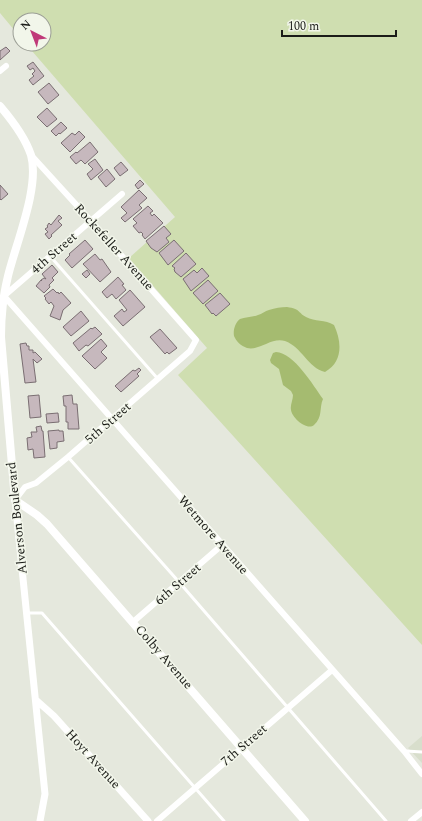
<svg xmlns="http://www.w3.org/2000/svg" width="422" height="821" font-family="Spectral,serif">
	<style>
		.built { fill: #d8decc }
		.green { fill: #cfdeb0 }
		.water { fill: #a5bb70 }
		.building { fill: #c6b8bd; stroke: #7a6e72 }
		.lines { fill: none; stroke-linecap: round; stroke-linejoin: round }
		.service { stroke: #fff; stroke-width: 3 }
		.minor { stroke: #fff; stroke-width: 6 }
		.tertiary { stroke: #fff; stroke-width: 7 }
		.secondary { stroke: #fff; stroke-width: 8 }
		.labels { text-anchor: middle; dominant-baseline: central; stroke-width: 3; stroke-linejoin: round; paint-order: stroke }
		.street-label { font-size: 13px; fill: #1b1c18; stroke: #f2f6ea }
	</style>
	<rect width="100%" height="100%" fill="#e5e8dd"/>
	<path class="built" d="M422,736V763L408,748Z"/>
	<path class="green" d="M0,0H422V645L178,375L207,348L129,258L175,217L26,44H44V20H20V37L0,13Z"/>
	<path class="water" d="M287,307C301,309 297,312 306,317C315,322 325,319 334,325C342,342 343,362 325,372C308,368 302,347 285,341C271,337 260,351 247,348C241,346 236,341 234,336C233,330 235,323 240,319C245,317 253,317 258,315C262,314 265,311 269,310C275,308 281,307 287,307Z
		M276,352C294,353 313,385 323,399C319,408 323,417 314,425C307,431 292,418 291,410C290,405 293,400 293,395L291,391L283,385L279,369L271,363L270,360L273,353Z"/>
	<path class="building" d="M6,47L10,51L0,60V51Z
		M33,62L44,76L33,85L29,80L34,76L32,74L35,71L33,68L30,70L27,66Z
		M49,83L59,95L48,104L38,92Z
		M47,108L57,119L47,127L37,117Z
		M61,122L67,128L60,134L59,133L56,136L51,131Z
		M79,131L85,137L70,152L61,143L72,133L75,135Z
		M90,142L98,152L85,164L81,160L76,164L70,157L76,152L77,153Z
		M95,159L103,170L91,180L87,174L93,169L88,164Z
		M121,162L128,170L120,176L114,168Z
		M107,169L115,179L106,187L98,177Z
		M140,180L144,184L138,189L135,185Z
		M0,185L8,194L1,200L0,199Z
		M139,190L147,198L139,205L142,208L125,222L121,218L127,213L121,207Z
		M148,206L153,211L150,213L152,216L154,214L163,223L145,239L142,235L143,234L141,232L139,233L133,226L137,223L133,219Z
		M59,215L62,218L58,221L62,225L51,235L52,236L49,239L45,234L48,232L45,229L48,227L47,226L49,223L51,225Z
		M164,226L171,234L166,238L169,242L157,252L151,248L146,241Z
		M85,240L93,249L72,268L65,260L70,255L69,254Z
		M174,240L184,251L168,265L159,253Z
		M186,253L196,264L181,277L175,272L174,269L175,268L172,266Z
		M95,254L100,260L102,259L111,272L100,282L83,264Z
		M52,265L58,272L52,278L54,280L49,285L50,287L44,293L36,286L41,280L42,281L41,280L44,278L46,279L42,274Z
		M202,268L209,276L191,291L183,279L194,270L197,273Z
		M87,270L90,274L86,278L82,274Z
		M118,277L124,284L122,285L126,290L116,299L112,294L107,298L102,292Z
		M208,280L218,291L203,304L193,293Z
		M53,289L57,293L58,292L59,294L61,292L71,303L63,310L60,320L50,316L54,306L51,302L49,304L45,299L46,298L44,296Z
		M130,290L145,307L123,326L114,316L122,309L124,312L127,310L119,300Z
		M220,293L230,304L216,316L213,313L212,314L205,305Z
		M81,311L89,321L71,336L63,327Z
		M95,327L102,334L88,346L86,345L79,351L73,343L91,328L92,329Z
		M160,329L177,348L169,354L167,352L165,354L150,337Z
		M101,339L107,346L101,352L107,358L95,369L82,356Z
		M26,343L27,346H29V350H33V353L35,352L42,359L37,363L33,359L36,382L25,383L20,344Z
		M139,368L141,370L137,374L139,376L121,392L115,386L133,370L135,371Z
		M39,395L41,417L30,418L28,396Z
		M72,395L73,404H77L79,429H68V422H66V406H64L63,396Z
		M58,413L59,422L47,423L46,414Z
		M41,426L42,431H43L45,457L34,458L33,449L28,450L27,438L32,437L31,432H37L36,427Z
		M59,430V431H63L64,441L57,442V448L50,449L48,431Z"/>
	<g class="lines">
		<path class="service" d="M50,256L158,379
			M68,457L179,582L386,821
			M27,613H42L224,821
			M406,751L422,752"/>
		<path class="minor" d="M0,71L6,66
			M122,194L4,296L404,751L422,774
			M15,500L25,487L36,483L68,457L190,351L196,340L91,221L31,155
			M133,622L222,545
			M157,821L332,670
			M411,821L422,812"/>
		<path class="tertiary" d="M15,500L45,794L40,821
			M36,700L54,716L148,821"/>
		<path class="secondary" d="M0,106C12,120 25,137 31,155C40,187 16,243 8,276C3,296 1,316 1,337L15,500L37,515L47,524L305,821"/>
	</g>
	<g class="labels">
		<g class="street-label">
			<text transform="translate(114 247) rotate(48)">Rockefeller Avenue</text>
			<text transform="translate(54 253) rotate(-41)">4th Street</text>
			<text transform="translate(108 423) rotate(-41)">5th Street</text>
			<text transform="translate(17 518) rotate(-96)">Alverson Boulevard</text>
			<text transform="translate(213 535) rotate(49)">Wetmore Avenue</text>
			<text transform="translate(178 584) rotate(-41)">6th Street</text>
			<text transform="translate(164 657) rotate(49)">Colby Avenue</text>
			<text transform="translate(244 745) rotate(-41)">7th Street</text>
			<text transform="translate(93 759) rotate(48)">Hoyt Avenue</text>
		</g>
	</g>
	<g transform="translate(32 32) rotate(318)"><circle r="19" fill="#f2f6ea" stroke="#9c9f96"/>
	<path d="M0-3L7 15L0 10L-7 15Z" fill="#c03979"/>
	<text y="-6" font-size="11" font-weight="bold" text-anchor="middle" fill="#1b1c18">N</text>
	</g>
	<path d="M282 30v6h114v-6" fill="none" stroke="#1b1c18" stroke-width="2"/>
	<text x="288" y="30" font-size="12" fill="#1b1c18" stroke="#f2f6ea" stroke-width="3" paint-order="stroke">100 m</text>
</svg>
